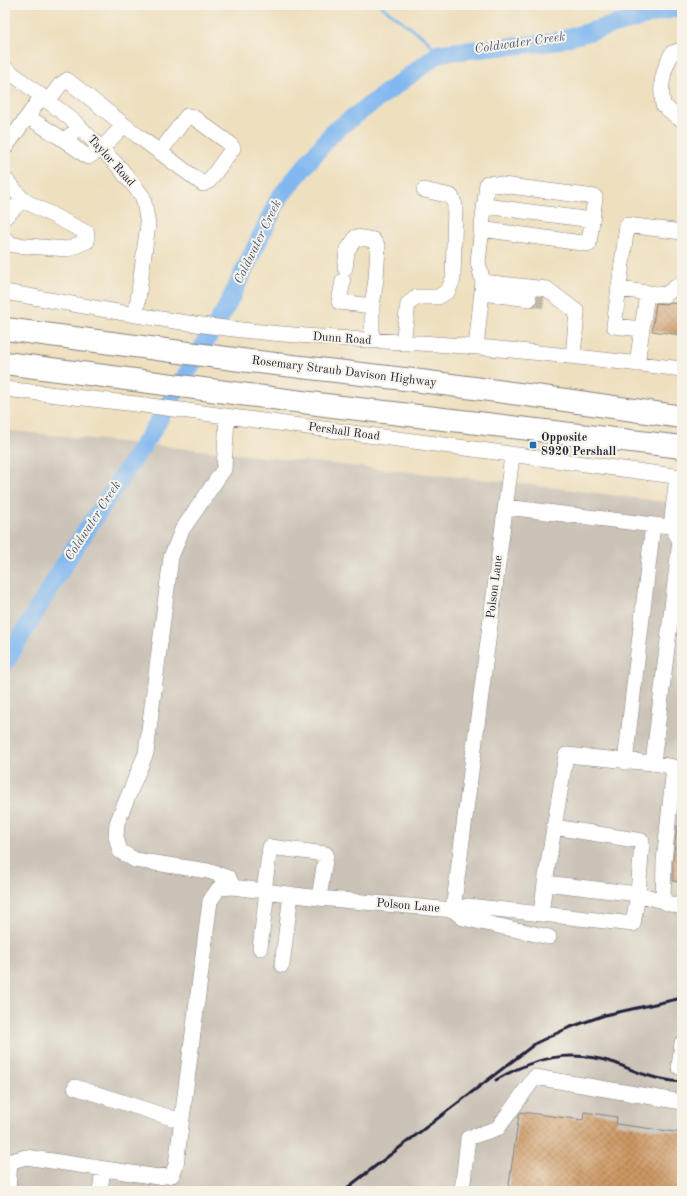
<svg xmlns="http://www.w3.org/2000/svg" width="687" height="1196" font-family="'Old Standard TT',serif">
	<style>
		.industrial { fill: #cbc3b8 }
		.lines { fill: none; stroke-linecap: round; stroke-linejoin: round }
		.stream { stroke: #81b8f0; stroke-width: 3 }
		.river { stroke: #81b8f0; stroke-width: 18 }
		.building { fill: url(#building-cross-hatch) }
		.minor-tunnel { stroke: #c5b9a4; stroke-width: 15; stroke-dasharray: 15 8; stroke-linecap: butt }
		.minor-casing { stroke: #88807c; stroke-width: 16 }
		.highway-casing { stroke: #88807c; stroke-width: 24 }
		.minor { stroke: #fff; stroke-width: 15 }
		.highway { stroke: #fff; stroke-width: 22 }
		.rail { stroke: #22223b; stroke-width: 3 }
		.poi-dot { fill: #1f6fb2; stroke: #f7f3e8; stroke-width: 1.5 }
		.labels { text-anchor: middle; dominant-baseline: central; stroke-width: 4; stroke-linejoin: round; paint-order: stroke }
		.street-label { font-size: 12px; fill: #22223b; stroke: #f7f3e8 }
		.poi-label { font-size: 12px; font-weight: bold; fill: #22223b; stroke: #f7f3e8; text-anchor: start }
		.water-label { font-size: 13px; font-style: italic; fill: #43567a; stroke: #f7f3e8 }
	</style>
	<defs>
		<pattern id="building-cross-hatch" width="8" height="8" patternUnits="userSpaceOnUse"><rect width="8" height="8" fill="#cd9964"/><path d="M0 0l8 8M0 8l8-8" fill="none" stroke="#a67c54"/></pattern>
	</defs>
	<rect width="100%" height="100%" fill="#f7f3e8"/>
	<filter id="ink" filterUnits="userSpaceOnUse"><feTurbulence type="fractalNoise" baseFrequency=".025" numOctaves="2"/><feDisplacementMap in="SourceGraphic" scale="8" xChannelSelector="R" yChannelSelector="G"/><feConvolveMatrix kernelMatrix="1 2 1 2 8 2 1 2 1" color-interpolation-filters="sRGB"/></filter>
	<filter id="wash" filterUnits="userSpaceOnUse"><feTurbulence type="fractalNoise" baseFrequency=".012" numOctaves="4" result="noise"/><feDisplacementMap in="SourceGraphic" scale="16" xChannelSelector="R" yChannelSelector="G"/><feGaussianBlur stdDeviation="0.9" result="paint"/><feColorMatrix in="noise" values="0 0 0 0 0 0 0 0 0 0 0 0 0 0 0 0 0 1.4 0 .05"/><feComposite in="paint" operator="in"/></filter>
	<g filter="url(#wash)">
		<rect width="100%" height="100%" fill="#eedfbe"/>
		<path class="industrial" d="M5,430L517,483L682,504V1191H5Z"/>
		<g class="lines">
			<path class="stream" d="M380,5L423,37L440,53"/>
			<path class="river" d="M5,663L70,555L153,430L227,306L279,198L333,132L440,53L552,42L682,6"/>
		</g>
		<g id="blocks">
			<path class="building" d="M656,303L664,304L670,303L682,304V335L652,331Z
				M677,826L682,827V882L673,881V862Z
				M521,1112L583,1120L584,1112L617,1117L616,1124L682,1133V1191H508L519,1115Z"/>
		</g>
	</g>
	<g filter="url(#ink)">
		<use href="#blocks" fill-opacity="0" stroke="#88807c" stroke-width="1"/>
		<g class="lines">
			<path class="minor-tunnel" d="M529,299L546,301"/>
			<g class="minor-casing">
				<path id="minor" d="M682,50L672,53C662,72 660,85 663,105L677,117L682,119
					M5,68L75,122L120,168L143,197L148,224L136,314
					M48,101L60,85L67,80L138,136L203,184L209,181L233,148L229,143L193,117L187,116L160,152
					M28,117L64,140L72,134
					M64,140L88,157L101,149L124,125
					M5,148L42,96
					M5,179L23,200L87,233V241L68,249L13,245L5,239
					M485,206L592,220
					M5,217L23,200
					M345,268L347,251L356,237L373,240L378,247L376,279L372,306V341
					M343,281L339,302L372,306
					M483,282L547,289L577,312L573,356
					M618,289L665,295L677,286H682
					M5,292C84,306 162,321 242,330C320,339 399,341 478,347C546,353 614,361 682,369
					M482,293L529,299
					M641,329L614,326L627,225L682,232
					M403,343L408,304L417,297H438L448,291L453,279L455,205L451,196L424,190
					M476,347L483,282L478,262L487,183L595,197L589,244L481,229
					M637,364L647,293
					M5,389L136,404L682,477
					M227,417L224,469L182,530L171,557L146,753L117,823L116,837L120,851L135,860L208,871L229,878L233,887
					M677,477L671,526L680,541L653,763L674,767L664,861L663,901L670,904L682,907
					M506,507L662,526
					M625,762L653,525
					M653,763L566,755L545,883L638,894L663,901
					M264,891L270,847L326,854L319,898
					M453,910L468,906L633,924L638,894L642,841L554,827
					M453,910L463,918L549,937
					M541,914L545,883
					M260,948L267,891
					M282,965L291,894
					M679,1067L682,1043
					M75,1087L181,1121
					M5,1163L26,1157L158,1177L172,1175L176,1165L210,901L219,888L233,887L319,898L453,910L512,456
					M8,1191L10,1161
					M100,1191L103,1169
					M462,1191L468,1138L498,1128L535,1077L682,1102"/>
			</g>
			<g class="highway-casing">
				<path id="highway" d="M5,329L249,361L413,380L558,399L682,417
					M5,363L333,406L682,447"/>
			</g>
			<use href="#minor" class="minor"/>
			<use href="#highway" class="highway"/>
			<path class="rail" d="M496,1080C535,1057 570,1049 615,1063C625,1067 635,1072 646,1075C658,1079 670,1081 682,1082
				M343,1191L536,1043L568,1028L605,1015L682,998"/>
		</g>
	</g>
	<rect class="poi-dot" x="529" y="441" width="8" height="8" rx="2"/>
	<g class="labels">
		<g class="street-label">
			<text transform="translate(111 161) rotate(48)">Taylor Road</text>
			<text transform="translate(342 339) rotate(4)">Dunn Road</text>
			<text transform="translate(344 372) rotate(7)">Rosemary Straub Davison Highway</text>
			<text transform="translate(344 432) rotate(8)">Pershall Road</text>
			<text transform="translate(495 587) rotate(-83)">Polson Lane</text>
			<text transform="translate(408 906) rotate(5)">Polson Lane</text>
		</g>
		<g class="poi-label">
			<text x="541" y="438">Opposite<tspan x="541" dy="14">8920 Pershall</tspan></text>
		</g>
		<g class="water-label">
			<text transform="translate(520 43) rotate(-8)">Coldwater Creek</text>
			<text transform="translate(258 242) rotate(-64)">Coldwater Creek</text>
			<text transform="translate(93 521) rotate(-57)">Coldwater Creek</text>
		</g>
	</g>
	<rect width="687" height="1196" fill="none" stroke="#f7f3e8" stroke-width="20"/>
</svg>
